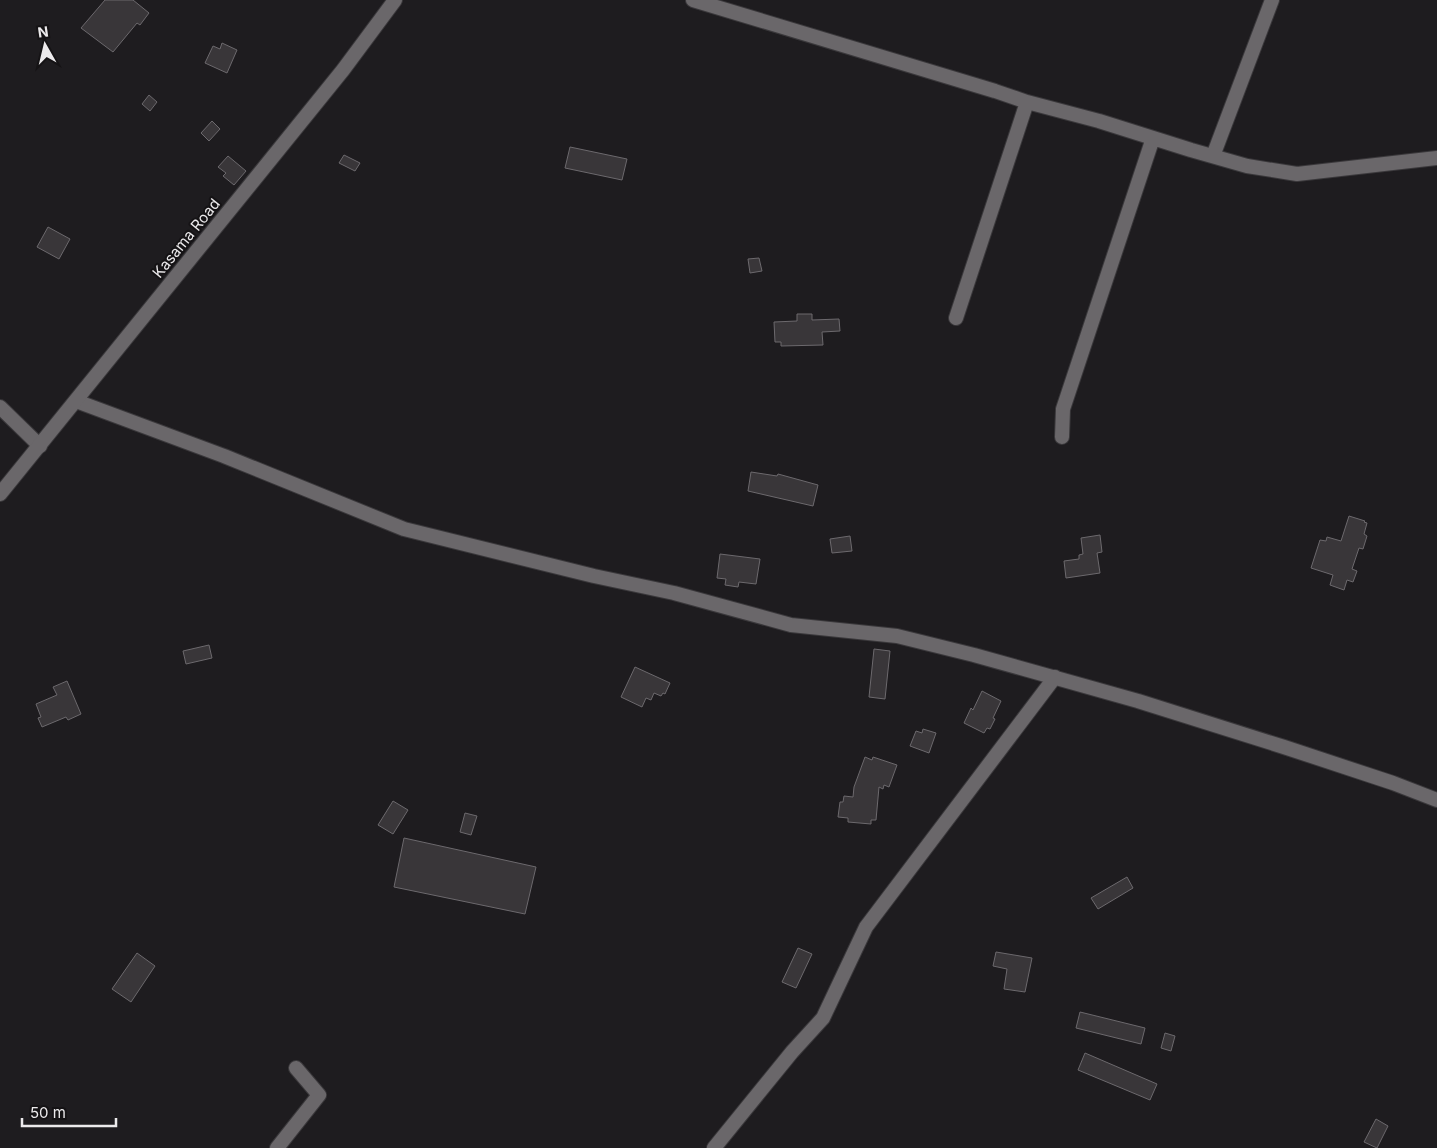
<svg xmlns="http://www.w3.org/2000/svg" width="1437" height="1148" font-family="Inter,sans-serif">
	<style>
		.building { fill: #393639; stroke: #6c696d }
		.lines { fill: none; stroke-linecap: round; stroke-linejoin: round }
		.minor-casing { stroke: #3a383b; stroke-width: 16 }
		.tertiary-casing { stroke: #3a383b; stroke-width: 16 }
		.minor { stroke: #6a676a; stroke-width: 14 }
		.tertiary { stroke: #6a676a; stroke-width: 14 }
		.labels { text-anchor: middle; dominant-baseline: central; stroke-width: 4; stroke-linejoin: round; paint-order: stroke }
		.street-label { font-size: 15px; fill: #eceaec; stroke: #151315 }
	</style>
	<rect width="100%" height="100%" fill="#1e1c1f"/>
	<path class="building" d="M105,0H133L149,13L140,25L137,23L113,52L81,28Z
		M222,43L237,50L227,73L205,63L213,46L220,49Z
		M149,95L157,102L150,111L142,104Z
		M212,121L220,129L209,141L201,133Z
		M570,147L627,159L622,180L565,168Z
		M344,155L360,163L355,171L339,163Z
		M228,156L246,171L234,185L223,176L226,173L218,167Z
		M48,227L70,239L59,259L37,247Z
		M759,258L762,271L750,273L748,259Z
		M797,314H812V320L839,319L840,331L822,332L823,345L781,346V342H775L774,322L797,321Z
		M751,472L777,476L778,474L818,485L813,506L748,491Z
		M1349,516L1365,521L1364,522L1367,523L1364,534L1367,536L1363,549L1359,548L1352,569L1357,571L1353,582L1347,580L1344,590L1330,585L1333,575L1311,568L1320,540L1326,541L1327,537L1341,541Z
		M1100,535L1102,552L1097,553L1100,573L1066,578L1064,561L1079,559V555L1083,554L1081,538Z
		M850,536L852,551L832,553L830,539Z
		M720,554L760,559L756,584L739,582L738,587L725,585L726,579L717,578Z
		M209,645L212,658L186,664L183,651Z
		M874,649L890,651L885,699L869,697Z
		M635,667L670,683L665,694L663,693L661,696L654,693L651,700L646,698L642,707L621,697Z
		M67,681L81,714L68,720L66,717L42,727L38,718L41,717L36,704L57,695L53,687Z
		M982,691L1001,701L993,718L995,719L990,729L987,728L984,733L964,723L971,708L973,710Z
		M923,729L936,733L929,753L910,746L916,731L922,733Z
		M865,757L872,760L873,757L897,765L889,787L884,785L883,789L879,787L876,820H871V824L848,822V818L838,817L840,802H843L844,796L853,797L854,787Z
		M393,801L408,810L393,834L378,825Z
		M465,813L477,816L471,835L460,832Z
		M404,838L536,867L525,914L394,887Z
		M1127,877L1133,888L1098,909L1091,898Z
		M798,948L812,954L796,988L782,982Z
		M996,952L1032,958L1025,992L1004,989L1007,969L993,966Z
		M137,953L155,966L131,1002L112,989Z
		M1080,1012L1145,1028L1141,1044L1076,1028Z
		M1165,1033L1175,1036L1171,1051L1161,1048Z
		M1085,1053L1157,1084L1150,1100L1078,1070Z
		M1376,1119L1388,1126L1377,1148L1364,1142Z"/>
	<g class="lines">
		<g class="minor-casing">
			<path id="minor" d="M693,0L995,91L1027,102L1099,121L1191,150L1247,166L1297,174L1437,158
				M1213,156L1272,0
				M956,318L1027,102
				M76,401L224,456L404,529L594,576L674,593L791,625L897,636L974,655L1138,701L1284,747L1393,783L1437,800
				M0,407L40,446
				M1062,437L1063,409L1153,138
				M277,1148L319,1095L296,1068
				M714,1148L792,1052L823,1018L866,927L1055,677"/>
		</g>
		<g class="tertiary-casing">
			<path id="tertiary" d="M0,494L343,70L395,0"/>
		</g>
		<use href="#minor" class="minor"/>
		<use href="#tertiary" class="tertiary"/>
	</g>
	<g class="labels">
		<g class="street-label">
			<text transform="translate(186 238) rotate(-51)">Kasama Road</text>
		</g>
	</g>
	<g transform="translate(45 45) rotate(352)" stroke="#151315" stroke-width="4" paint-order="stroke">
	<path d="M0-4L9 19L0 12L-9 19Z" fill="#eceaec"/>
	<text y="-8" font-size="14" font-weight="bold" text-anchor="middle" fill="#eceaec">N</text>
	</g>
	<path d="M22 1118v8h94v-8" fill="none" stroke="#eceaec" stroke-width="2.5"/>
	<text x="30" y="1118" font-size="15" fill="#eceaec" stroke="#151315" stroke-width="4" paint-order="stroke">50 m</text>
</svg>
